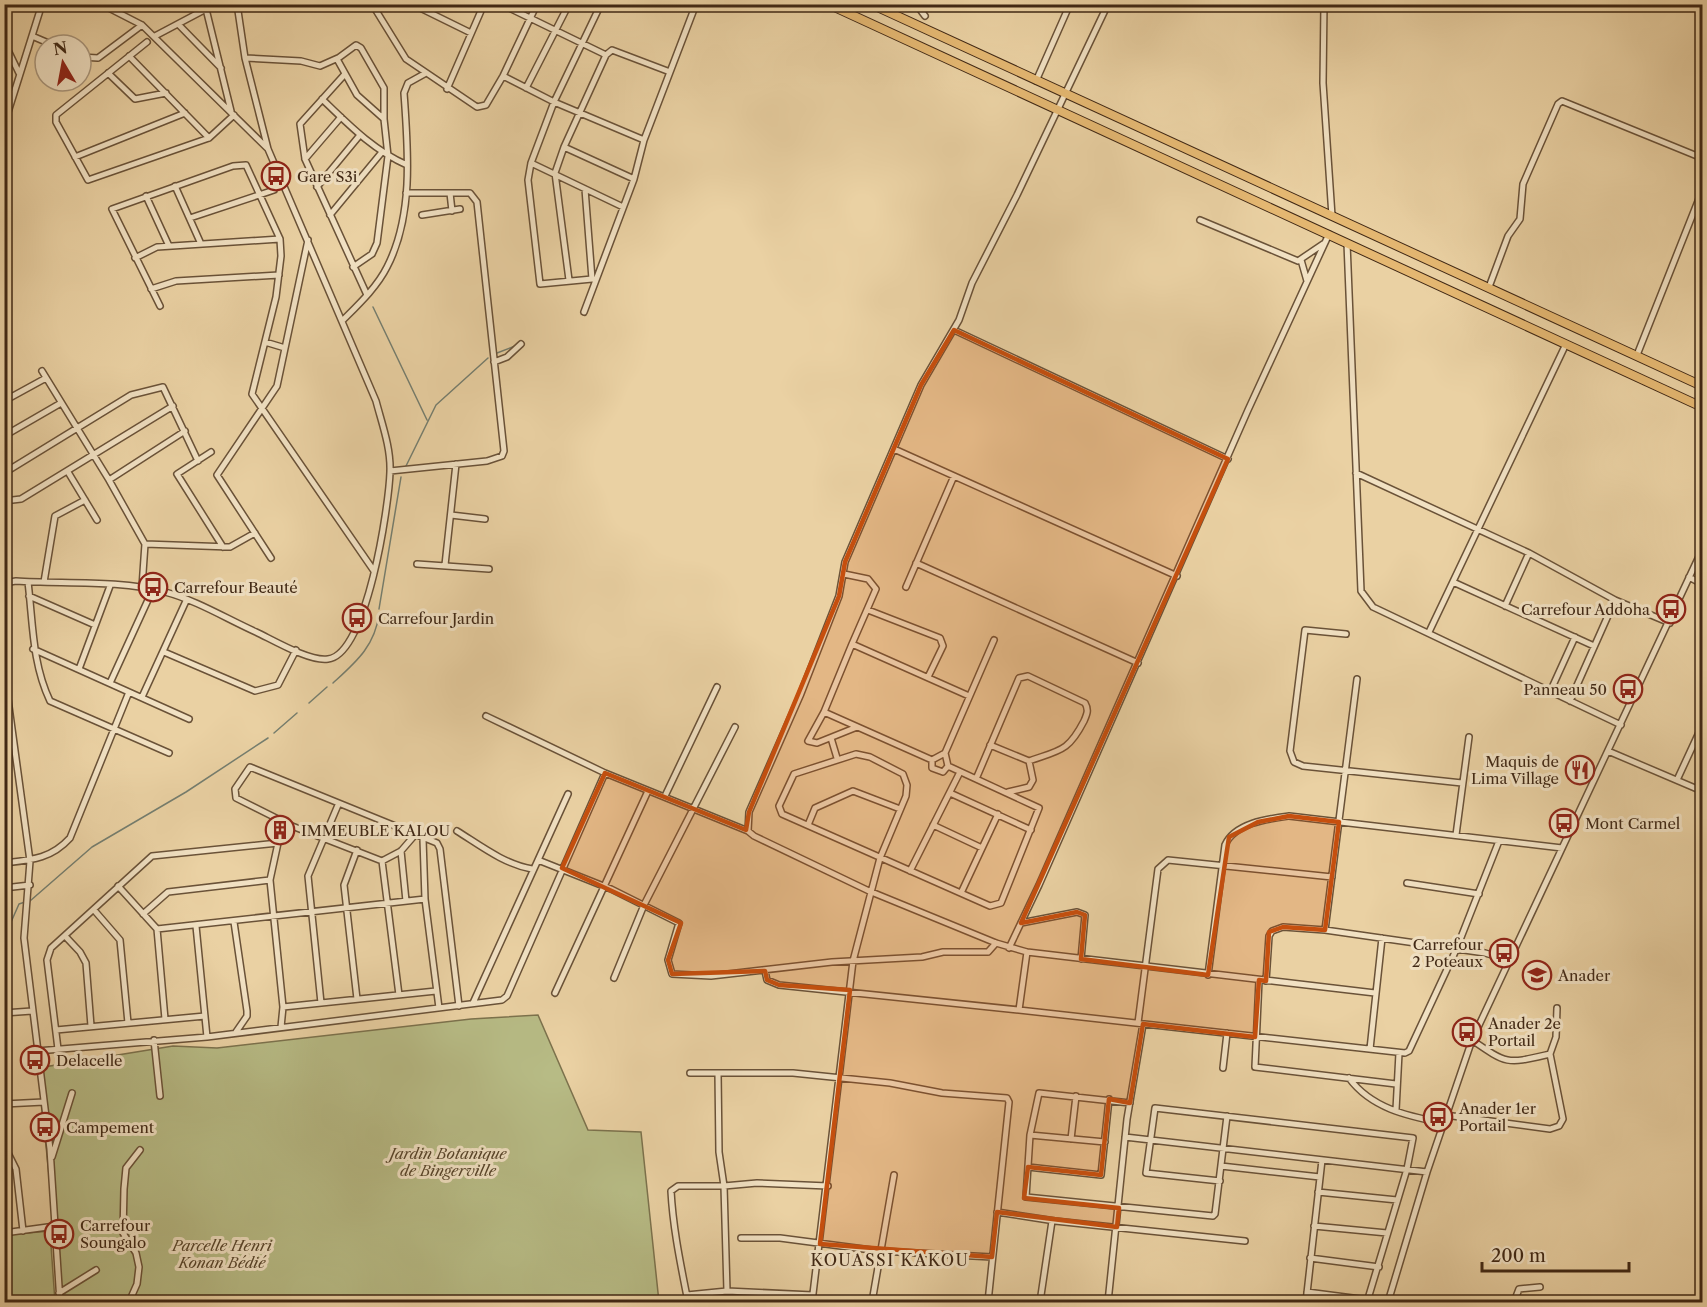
<svg xmlns="http://www.w3.org/2000/svg" width="1707" height="1307" font-family="'Libre Caslon Text',serif">
	<style>
		.green { fill: #b7bb85; stroke: #7c724d; stroke-width: 1.5 }
		.lines { fill: none; stroke-linecap: round; stroke-linejoin: round }
		.stream { stroke: #757e6f; stroke-width: 1.5 }
		.minor-casing { stroke: #6a5238; stroke-width: 8 }
		.highway-casing { stroke: #402815; stroke-width: 10 }
		.minor { stroke: #f1e1c3; stroke-width: 5 }
		.highway { stroke: #e5b872; stroke-width: 8 }
		.marked { fill: #c64f0e; fill-opacity: 0.2; stroke: #c64f0e; stroke-width: 4.5; stroke-linejoin: round }
		.labels { text-anchor: middle; dominant-baseline: central; stroke-width: 6; stroke-linejoin: round; paint-order: stroke }
		.poi-label { font-size: 15px; fill: #402815; stroke: #f1e1c3; text-anchor: start }
		.park-label { font-size: 15px; font-style: italic; fill: #58452b; stroke: #f1e1c3 }
		.neighbourhood-label { font-size: 16px; letter-spacing: 1.5px; fill: #402815; stroke: #f1e1c3 }
	</style>
	<rect width="100%" height="100%" fill="#ead1a3"/>
	<filter id="stains"><feTurbulence type="fractalNoise" baseFrequency=".00333" numOctaves="4"/><feColorMatrix values="0 0 0 0 .2 0 0 0 0 .09 0 0 0 0 .02 0 0 0 .5 -.17"/></filter>
	<radialGradient id="worn" r=".72"><stop offset=".6" stop-color="#630" stop-opacity="0"/><stop offset="1" stop-color="#630" stop-opacity=".3"/></radialGradient>
	<path class="green" d="M538,1015L588,1130L641,1132L659,1302H62L38,1068L173,1046L217,1048L471,1019Z
		M50,1231L55,1302H5V1235Z"/>
	<g class="lines">
		<path class="stream" d="M373,307L427,420
			M497,353L515,346
			M406,466L436,405L488,358
			M379,609L401,477
			M333,683C356,662 375,646 379,614
			M309,703L327,687
			M274,733L297,713
			M30,901L92,847L186,792L268,738
			M4,938L19,904L25,902"/>
		<g class="minor-casing">
			<path id="minor" d="M101,4L142,25L267,148
				M372,4L406,59L477,107L486,105L503,76L537,4
				M412,4L471,33
				M501,4L606,55
				M675,4L694,10
				M916,4L925,16
				M1108,4L1017,195L972,283L959,320L921,385L845,562L839,596L800,696L749,812L748,831L754,836L869,891L996,943L1027,952L1375,993
				M1324,4L1323,83L1332,216
				M178,24L221,68
				M32,36L53,45
				M155,36L206,9L231,111
				M4,42L19,73
				M147,42L56,115V122L88,180L209,138L234,115
				M129,56L209,138
				M81,57L98,58L142,25
				M245,58L301,61L320,66L338,58
				M670,72L696,4
				M108,73L135,99L166,93
				M345,74L300,124L305,159L367,295
				M503,76L554,102L644,140
				M1036,81L1070,4
				M526,88L569,4
				M447,89L484,4
				M322,99C348,124 373,150 407,165
				M4,125L42,4
				M564,147L634,179
				M75,157L185,113
				M305,159L341,117
				M531,163L623,207
				M175,186L201,244
				M317,187L360,135
				M585,189L592,279L540,284L528,180L531,163L554,102L601,4
				M450,193L452,211
				M146,196L169,246
				M330,215L382,152
				M422,215L460,209
				M190,218L274,190
				M1200,220L1298,261L1323,244
				M1347,243L1361,591L1373,607L1621,725
				M135,258L157,247L280,239
				M1301,260L1307,281
				M353,267L372,254L377,243L388,156L384,119L357,95L337,59L356,45L361,48L384,88V119
				M569,280L555,173L564,147L606,55L612,50L670,72L644,140L634,179L584,312
				M1489,287L1508,236L1520,219L1523,184L1558,104L1562,101L1702,158
				M151,289L176,281L279,275
				M160,306L112,209L233,166L246,165L280,239L281,256L276,297L252,394L374,571
				M343,320C359,304 377,287 387,267C414,215 408,149 404,93L408,83L426,73
				M954,330L1228,459
				M265,342L285,348
				M1637,355L1702,191
				M494,362L507,357L521,344
				M42,371L109,480L145,544L142,587
				M4,401L46,378
				M4,436L61,403
				M894,449L1177,576
				M211,452L177,474L223,547
				M390,471L487,461L502,456L504,451L477,202L470,193H406
				M68,472L97,520
				M4,473L131,395L163,387L198,461
				M1356,473L1529,553L1615,600L1670,623
				M109,480L185,431
				M4,501L21,499L173,406
				M451,515L485,519
				M145,544L230,547L255,533
				M271,558L217,475L277,386L308,240
				M916,563L1138,663
				M417,564L489,569
				M445,565L456,464
				M844,574L868,579L876,589L852,644L969,696
				M1689,577L1702,584
				M28,582C33,623 32,663 50,701L169,753
				M44,582L55,516L85,500
				M1453,582L1594,646
				M4,583L16,581C63,584 120,580 165,592C196,600 227,619 256,632C273,640 310,662 328,659C367,655 389,505 390,472C391,448 382,424 376,401L268,149L245,58L237,4
				M906,587L954,476
				M29,596L95,625
				M1505,606L1529,553
				M868,610L940,638L943,646L928,677
				M1429,632L1566,344
				M1346,634L1305,630L1290,751L1294,762L1303,766L1462,783
				M852,644L824,712L808,741L817,743L857,727
				M33,649L189,719
				M164,652L255,691L278,685L296,650
				M79,669L110,586
				M4,670L30,861L24,938L50,1149L60,1302
				M110,683L153,589
				M1550,692L1575,637
				M142,697L186,601
				M1570,701L1615,600
				M824,712L932,760
				M486,716L605,773L748,831
				M831,738L837,758
				M1608,751L1702,791
				M945,753L994,640
				M945,753L948,766L943,772L932,768V760Z
				M976,779L1019,678L1028,676L1085,703C1089,710 1087,714 1084,721C1068,752 1060,750 1029,761L990,745
				M1677,780L1702,726
				M1008,792L1029,787L1033,780L1029,761
				M950,793L1031,830
				M568,794L538,860L611,889L679,923L668,960L672,974L711,976L832,962L922,957L943,952H988L996,943
				M665,796L717,687
				M808,825L815,808L853,791L900,809
				M933,825L982,848
				M457,831C481,846 504,864 532,869
				M1456,835L1469,737
				M423,839L425,899L439,1008
				M401,851L406,901
				M382,861L292,826L236,798L235,789L250,767L437,843L440,849L459,1006
				M382,861L399,995
				M382,861L401,851L414,836
				M4,863C31,860 51,859 70,838L129,692
				M910,871L960,772
				M1407,883L1479,894
				M118,886L157,929L165,1019
				M4,888L30,885
				M961,893L998,814
				M94,910L120,940L128,1023
				M143,914L168,892L270,880
				M234,922L247,1011V1016L236,1032
				M1021,923L1077,912L1085,915L1081,959
				M196,926L207,1037
				M157,929L425,899
				M1325,930L1357,679
				M65,936L80,952L86,963L91,1026
				M1009,948L1039,885L1248,410L1329,234
				M1027,952L1019,1010L1405,1053L1409,1051L1456,950L1499,841
				M765,971L767,980L779,985L1019,1010
				M1208,975L1225,845C1235,823 1267,819 1289,816L1562,848
				M614,978L644,905L735,727
				M1259,980L1255,1067L1396,1084
				M1266,981L1269,936L1272,931L1283,927L1325,930L1485,953L1509,960
				M555,993L648,791
				M357,999L344,885L357,850
				M321,1003L308,876L338,805
				M473,1003L538,860
				M283,1007L436,991
				M4,1013L32,1011
				M1138,1023L1158,869L1168,860L1332,877
				M281,1027L283,1007L270,880L278,843L292,826
				M56,1030L205,1016
				M154,1040L160,1096
				M1472,1040C1508,1065 1507,1064 1550,1054
				M58,1049L47,960L51,948L152,856L278,843
				M1370,1049L1382,938
				M37,1051L207,1037L502,1000L507,996L605,773
				M1223,1068L1227,1033
				M690,1073H793L890,1083L942,1093L1007,1098L1009,1102L988,1302
				M718,1073L719,1152L724,1186L757,1183L828,1186
				M1349,1078C1371,1108 1407,1116 1442,1123
				M1130,1103L1039,1093L1030,1135L1026,1197L1213,1216L1215,1214L1227,1116
				M4,1104L44,1102
				M1396,1110L1399,1053
				M1445,1115L1550,1129L1559,1126L1563,1119L1550,1054L1556,1037L1557,1008
				M1030,1135L1105,1142
				M1125,1137L1427,1172
				M1071,1139L1076,1096
				M4,1145L16,1169L23,1231
				M52,1157L72,1093
				M1221,1166L1320,1177
				M1028,1167L1101,1175L1109,1099
				M1220,1181L1146,1173L1155,1108L1413,1138L1407,1169L1367,1302
				M1318,1192L1397,1200
				M997,1212L1055,1221L1245,1241
				M1314,1226L1387,1233
				M4,1233L55,1226
				M741,1238H780L879,1251L992,1257
				M1310,1258L1379,1267
				M727,1291L813,1295
				M1307,1292L1368,1300
				M59,1293L96,1270
				M687,1295L727,1291L724,1186H678L671,1191C673,1229 681,1266 688,1302
				M129,1302L137,1284L139,1267L136,1253L123,1233L124,1189L126,1168L140,1150
				M812,1302L853,961L880,858L906,796L907,785L903,774L870,757L856,754L794,774L779,806L782,814L990,906L1001,903L1039,808L948,766
				M872,1302L894,1175
				M1040,1302L1052,1221
				M1108,1302L1127,1119L1143,1024
				M1306,1302L1322,1160
				M1388,1302L1427,1172L1472,1040L1702,550
				M1514,1302L1519,1289L1540,1287"/>
		</g>
		<g class="highway-casing">
			<path id="highway" d="M828,4L1702,407
				M871,4L1702,386"/>
		</g>
		<use href="#minor" class="minor"/>
		<use href="#highway" class="highway"/>
	</g>
	<path class="marked" d="M954,330L1228,459L1021,923L1077,912L1085,915L1081,959L1208,975L1229,837L1258,822L1289,816L1339,822L1325,930L1283,927L1269,932L1266,981L1259,980L1255,1037L1143,1024L1130,1103L1109,1099L1101,1175L1028,1167L1024,1198L1119,1208L1117,1227L997,1212L992,1257L820,1244L850,990L779,985L767,980L765,971L672,974L668,960L681,923L562,868L605,773L746,830L749,812L839,596L845,562L921,385Z"/>
	<defs>
		<g id="bus-ring" transform="scale(1.5)"><circle r="9.5" fill="#f1e1c3" stroke="#8f2418" stroke-width="1.5"/><path d="M-5-6H5V4H4V6H2V4H-2V6H-4V4H-5ZM-3.5-4V0h7V-4ZM-3.5 1.2v1.5H-2V1.2ZM2 1.2v1.5H3.5V1.2Z" fill="#8f2418"/></g>
		<g id="restaurant-ring" transform="scale(1.5)"><circle r="9.5" fill="#f1e1c3" stroke="#8f2418" stroke-width="1.5"/><path d="M-5-6h1v4h1v-4h1v4h1v-4h1v5L-1.5 .5V6h-2V.5L-5-1ZM5-6V6H3V1.5H1.5Q1.5-4 5-6Z" fill="#8f2418"/></g>
		<g id="building-ring" transform="scale(1.5)"><circle r="9.5" fill="#f1e1c3" stroke="#8f2418" stroke-width="1.5"/><path d="M-4-6H4V6H1V3H-1V6H-4ZM-2.5-4.3h1.7v1.8h-1.7ZM.8-4.3h1.7v1.8H.8ZM-2.5-1h1.7V.8h-1.7ZM.8-1h1.7V.8H.8Z" fill="#8f2418"/></g>
		<g id="school-ring" transform="scale(1.5)"><circle r="9.5" fill="#f1e1c3" stroke="#8f2418" stroke-width="1.5"/><path d="M0-5L7-2L0 1L-7-2ZM-4 1L0 2.5L4 1V4Q0 6-4 4Z" fill="#8f2418"/></g>
	</defs>
	<g fill-rule="evenodd">
		<use href="#bus-ring" x="276" y="176"/>
		<use href="#bus-ring" x="153" y="587"/>
		<use href="#bus-ring" x="1671" y="609"/>
		<use href="#bus-ring" x="357" y="618"/>
		<use href="#bus-ring" x="1628" y="689"/>
		<use href="#restaurant-ring" x="1580" y="770"/>
		<use href="#bus-ring" x="1564" y="823"/>
		<use href="#building-ring" x="280" y="830"/>
		<use href="#bus-ring" x="1504" y="953"/>
		<use href="#school-ring" x="1537" y="975"/>
		<use href="#bus-ring" x="1467" y="1032"/>
		<use href="#bus-ring" x="35" y="1060"/>
		<use href="#bus-ring" x="1438" y="1117"/>
		<use href="#bus-ring" x="45" y="1127"/>
		<use href="#bus-ring" x="59" y="1234"/>
	</g>
	<g class="labels">
		<g class="poi-label">
			<text x="297" y="176">Gare S3i</text>
			<text x="174" y="587">Carrefour Beauté</text>
			<text x="1650" y="609" text-anchor="end">Carrefour Addoha</text>
			<text x="378" y="618">Carrefour Jardin</text>
			<text x="1607" y="689" text-anchor="end">Panneau 50</text>
			<text x="1559" y="761" text-anchor="end">Maquis de<tspan x="1559" dy="17">Lima Village</tspan></text>
			<text x="1585" y="823">Mont Carmel</text>
			<text x="301" y="830">IMMEUBLE KALOU</text>
			<text x="1483" y="944" text-anchor="end">Carrefour<tspan x="1483" dy="17">2 Poteaux</tspan></text>
			<text x="1558" y="975">Anader</text>
			<text x="1488" y="1023">Anader 2e<tspan x="1488" dy="17">Portail</tspan></text>
			<text x="56" y="1060">Delacelle</text>
			<text x="1459" y="1108">Anader 1er<tspan x="1459" dy="17">Portail</tspan></text>
			<text x="66" y="1127">Campement</text>
			<text x="80" y="1225">Carrefour<tspan x="80" dy="17">Soungalo</tspan></text>
		</g>
		<g class="park-label">
			<text x="448" y="1153">Jardin Botanique<tspan x="448" dy="17">de Bingerville</tspan></text>
			<text x="222" y="1245">Parcelle Henri<tspan x="222" dy="17">Konan Bédié</tspan></text>
		</g>
		<g class="neighbourhood-label">
			<text x="890" y="1260">KOUASSI KAKOU</text>
		</g>
	</g>
	<rect width="1707" height="1307" fill="none" stroke="#ead1a3" stroke-width="24"/>
	<rect x="6" y="6" width="1695" height="1295" fill="none" stroke="#402815" stroke-width="3"/>
	<rect x="12" y="12" width="1683" height="1283" fill="none" stroke="#402815" stroke-width="1.5"/>
	<g transform="translate(63 63) rotate(350)"><circle r="28" fill="#f1e1c3" stroke="#aa977d" stroke-width="1.5"/>
	<path d="M0-4.5L10 22L0 15L-10 22Z" fill="#8f2418"/>
	<text y="-9" font-size="16" font-weight="bold" text-anchor="middle" fill="#402815">N</text>
	</g>
	<path d="M1482 1262v9h147v-9" fill="none" stroke="#402815" stroke-width="3"/>
	<text x="1491" y="1262" font-size="18" fill="#402815" stroke="#f1e1c3" stroke-width="4.5" paint-order="stroke">200 m</text>
	<rect width="100%" height="100%" filter="url(#stains)"/>
	<rect width="100%" height="100%" fill="url(#worn)"/>
</svg>
